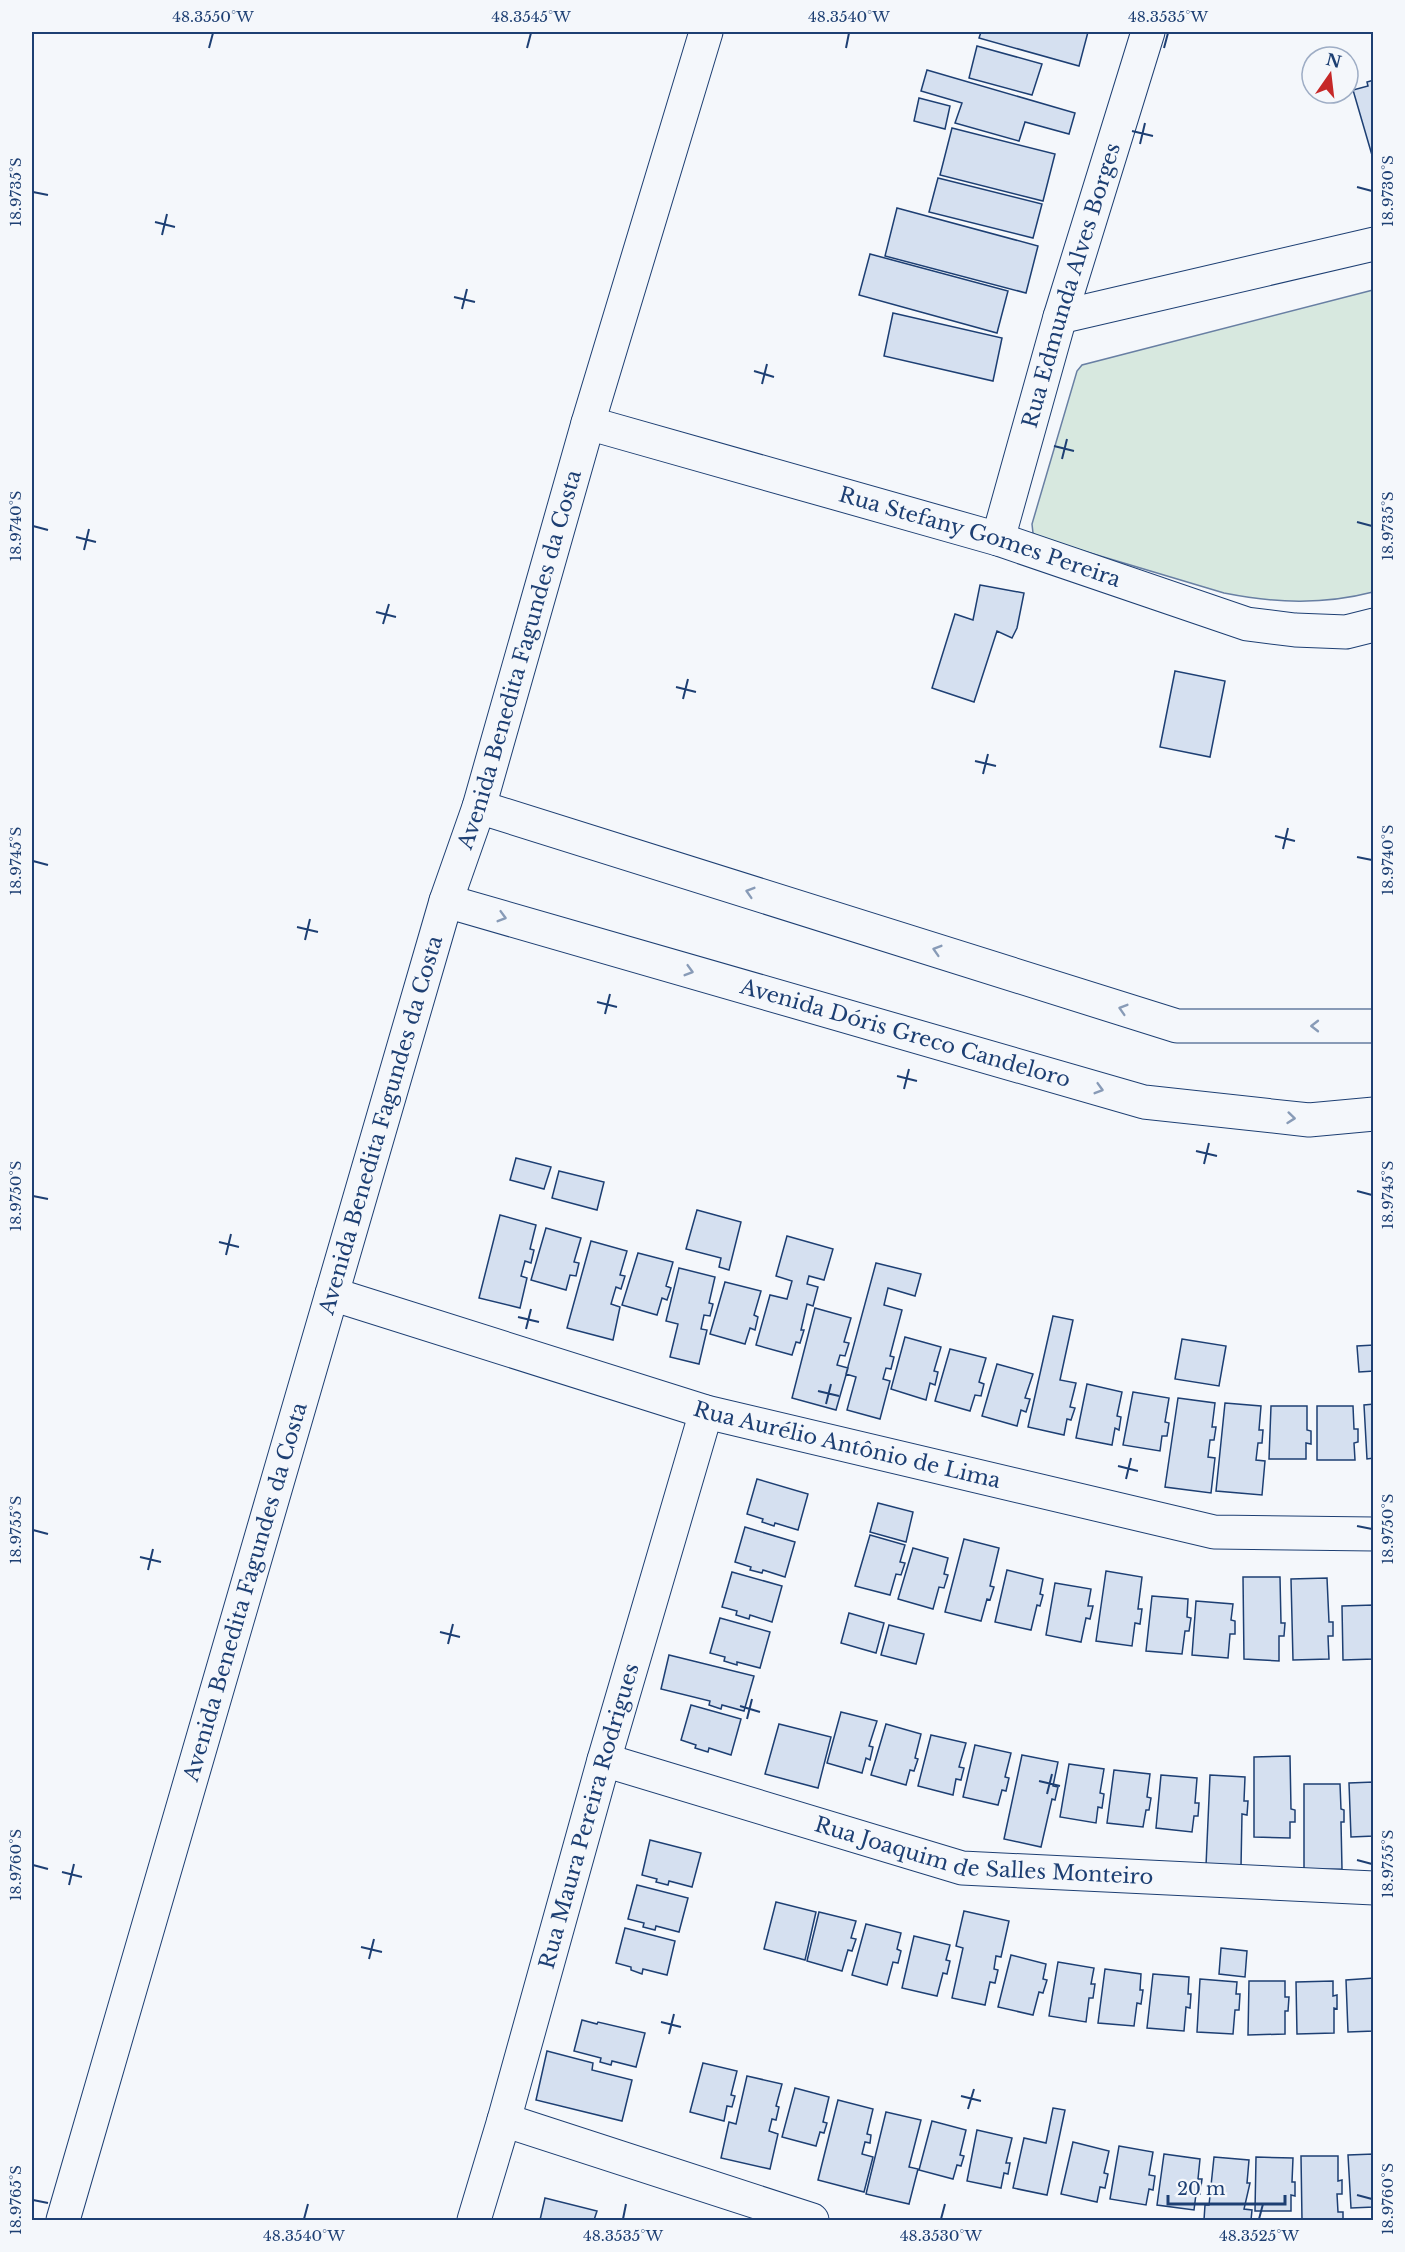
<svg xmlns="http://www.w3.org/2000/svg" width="1405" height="2252" font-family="'Libre Baskerville',serif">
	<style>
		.green { fill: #d7e8df; stroke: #687fa3; stroke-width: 1.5 }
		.building { fill: #d5e0f0; stroke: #1d3f73; stroke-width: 1.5 }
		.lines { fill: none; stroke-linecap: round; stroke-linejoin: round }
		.minor-casing { stroke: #1d3f73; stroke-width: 35 }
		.minor { stroke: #f4f7fb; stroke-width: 33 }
		.oneway { stroke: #889bb7 }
		.ticks { fill: none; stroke: #1d3f73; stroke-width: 2 }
		.labels { text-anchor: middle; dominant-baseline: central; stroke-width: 4.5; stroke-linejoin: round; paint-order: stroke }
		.street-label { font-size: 21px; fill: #1d3f73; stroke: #f4f7fb }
		.neatline { fill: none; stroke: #1d3f73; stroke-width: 2 }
		.ticks-label { font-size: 15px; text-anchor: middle; fill: #1d3f73 }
	</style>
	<rect width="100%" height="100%" fill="#f4f7fb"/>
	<path class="green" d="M1373,290V592C1323,605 1275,603 1224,593L1040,538L1033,533L1032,524L1077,371L1082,365Z"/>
	<path class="building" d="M981,32H1088L1079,66L979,38Z
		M977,46L1042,64L1032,95L969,78Z
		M927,70L1075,113L1069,134L1025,122L1019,141L955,123L962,103L921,91Z
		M1374,80V162L1353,90L1368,86L1367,82Z
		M919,98L950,106L945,129L914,121Z
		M952,128L1055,154L1043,201L940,175Z
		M938,178L1042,204L1033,238L929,212Z
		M897,208L1038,246L1026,293L885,256Z
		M870,254L1008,291L997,333L859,295Z
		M893,313L1002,338L993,381L884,356Z
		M980,585L1024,593L1017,628L1012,638L997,631L974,702L932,688L955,614L973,620Z
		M1175,671L1225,681L1210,757L1160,747Z
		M516,1158L551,1167L544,1189L510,1180Z
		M559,1171L604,1182L597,1210L552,1198Z
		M697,1210L741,1222L729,1270L719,1267L721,1258L686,1249Z
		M500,1215L536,1225L530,1249L534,1250L531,1263L525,1261L521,1276L527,1278L520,1308L479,1298Z
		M546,1228L581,1238L574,1262L579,1263L576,1276L570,1275L566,1290L531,1280Z
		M787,1236L833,1249L824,1280L809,1276L807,1284L818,1287L813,1306L807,1304L801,1330H804L800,1343L796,1342L792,1355L756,1345L770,1295L787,1299L792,1281L776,1276Z
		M591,1241L627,1251L620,1275L625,1276L621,1289L616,1287L611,1304L620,1307L613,1340L567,1328Z
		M638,1253L673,1262L666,1286L671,1288L667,1300L662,1298L657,1315L622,1305Z
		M876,1263L921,1274L915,1296L888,1288L884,1305L902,1310L890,1356L894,1357L891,1369L886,1368L883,1379L890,1381L880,1419L847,1410L856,1377L846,1374Z
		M679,1268L715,1277L709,1303L713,1304L710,1316L704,1315L701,1329L707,1330L699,1364L670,1357L678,1324L666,1321Z
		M725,1282L761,1291L754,1315L758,1317L755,1330L750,1328L745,1344L710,1334Z
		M815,1308L851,1318L844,1342L849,1343L845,1356L840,1355L837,1365L848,1368L836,1410L792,1398Z
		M1053,1316L1073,1320L1060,1380L1076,1383L1070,1407L1075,1408L1071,1420L1067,1419L1064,1435L1028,1427Z
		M905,1337L941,1347L934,1371L938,1372L935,1385L930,1383L926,1400L891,1389Z
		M1182,1339L1226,1346L1219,1386L1175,1379Z
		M1374,1345V1371L1359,1372L1357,1346Z
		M950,1349L986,1358L979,1382L984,1384L981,1396L975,1395L970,1411L935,1401Z
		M997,1364L1033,1374L1025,1398L1030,1399L1026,1412L1021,1410L1017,1426L982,1416Z
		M1087,1384L1122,1392L1117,1416L1121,1417L1119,1430L1115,1428L1112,1445L1076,1438Z
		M1133,1392L1169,1398L1165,1422L1169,1423L1167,1436H1162L1160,1451L1123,1445Z
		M1178,1398L1215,1403L1212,1427H1216L1214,1440H1210L1208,1457L1215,1458L1211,1493L1165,1487Z
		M1225,1403L1261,1406L1259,1430H1263L1262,1443H1258L1256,1460L1265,1461L1262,1495L1216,1491Z
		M1374,1404V1458L1367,1459L1364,1405Z
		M1271,1406H1307V1430L1311,1431V1444L1306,1443V1459H1269Z
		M1317,1406H1353L1354,1429H1358V1442L1354,1443L1355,1460H1317Z
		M757,1479L808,1494L798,1530L775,1523L774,1526L762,1522L763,1519L747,1514Z
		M878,1503L913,1512L906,1542L870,1532Z
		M745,1527L795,1542L785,1577L763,1570L762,1573L750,1570L751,1567L735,1562Z
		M870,1535L905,1545L900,1562L905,1563L901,1575L896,1574L890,1595L855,1586Z
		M964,1539L999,1548L990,1586L994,1587L990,1600L987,1599L981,1621L945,1612Z
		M913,1548L948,1558L944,1574L948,1575L944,1588L939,1587L933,1609L898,1599Z
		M1007,1570L1043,1579L1040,1594L1043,1595L1040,1606L1037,1605L1031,1630L995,1622Z
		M1106,1571L1142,1577L1138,1609H1142L1140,1624L1135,1623L1132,1646L1096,1641Z
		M732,1572L782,1586L772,1622L750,1615L749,1619L736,1615L737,1611L722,1607Z
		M1243,1577H1280L1281,1623H1285L1284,1636H1279V1661L1244,1659Z
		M1327,1578L1329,1622H1333V1636H1328L1329,1659L1293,1660L1291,1579Z
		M1055,1583L1091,1589L1088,1606H1093L1090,1619L1086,1618L1081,1642L1046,1635Z
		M1152,1596L1188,1599L1187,1617L1191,1618L1189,1631H1185L1182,1654L1146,1651Z
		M1196,1601L1233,1604L1231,1620L1235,1621V1634H1230L1228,1658L1192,1655Z
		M1374,1605V1659L1343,1660L1342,1606Z
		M849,1613L884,1623L876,1653L841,1643Z
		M720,1618L770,1632L760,1668L737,1662V1665L724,1661L725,1657L710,1653Z
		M889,1625L924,1634L916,1664L881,1655Z
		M669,1655L754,1676L744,1711L722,1705L721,1709L709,1705L710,1701L661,1689Z
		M691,1705L741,1719L731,1755L709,1748L708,1752L695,1748L696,1745L681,1740Z
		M841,1712L877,1721L869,1746L873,1747L870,1760L866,1758L862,1773L827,1763Z
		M779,1724L831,1737L818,1788L765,1774Z
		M886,1724L921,1734L915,1758L918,1759L914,1771L910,1770L906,1785L871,1775Z
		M931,1735L966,1743L959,1767L964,1768L961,1780L956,1779L953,1795L918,1786Z
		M975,1745L1011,1753L1005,1777L1009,1778L1006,1791L1002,1790L998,1805L963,1797Z
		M1022,1755L1058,1762L1053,1786L1058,1787L1055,1800L1052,1799L1041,1847L1004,1839Z
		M1290,1756L1291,1809L1295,1810V1822H1290V1838L1254,1837V1757Z
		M1069,1764L1104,1769L1100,1793L1104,1794L1102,1808L1098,1807L1096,1823L1060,1817Z
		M1114,1770L1150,1774L1147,1797L1151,1798L1149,1810H1146L1143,1827L1107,1823Z
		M1161,1775L1197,1778L1195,1803H1199L1198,1816H1194L1192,1832L1156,1828Z
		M1210,1775L1245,1777L1244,1801H1248L1247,1815L1242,1814L1241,1867L1206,1866Z
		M1374,1782V1836L1351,1837L1349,1783Z
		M1304,1784H1340L1341,1809L1344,1810V1822H1341L1342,1869L1304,1870Z
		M650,1840L701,1853L692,1887L669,1881L668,1885L656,1882L657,1879L642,1875Z
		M637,1885L688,1898L679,1932L656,1926L655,1930L643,1927L644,1923L628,1919Z
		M776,1902L816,1912L805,1960L764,1949Z
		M964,1911L1009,1921L1001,1957L996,1956L994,1969L998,1970L995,1983L990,1982L985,2005L952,1998L963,1948L956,1946Z
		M819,1912L856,1921L851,1938L856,1939L852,1951L848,1950L842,1971L807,1961Z
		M866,1924L901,1933L897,1949L901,1951L898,1963L893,1962L887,1985L852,1975Z
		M625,1928L675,1941L667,1975L643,1969L642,1974L631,1970V1967L616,1963Z
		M914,1936L950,1945L946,1960L950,1961L947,1974L943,1973L937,1996L902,1988Z
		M1221,1948L1247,1951L1245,1977L1219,1974Z
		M1011,1955L1046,1964L1043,1979L1047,1980L1043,1993L1039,1992L1033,2015L998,2007Z
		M1058,1962L1094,1968L1091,1984H1095L1093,1998H1089L1086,2022L1049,2016Z
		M1105,1969L1141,1974L1140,1990H1143L1141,2004L1137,2003L1134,2026L1098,2023Z
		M1153,1974L1189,1977L1188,1994H1191L1190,2008L1186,2007L1184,2031L1147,2028Z
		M1374,1978V2031L1348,2032L1346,1980Z
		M1200,1979L1237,1982L1236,1994H1240L1239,2010H1235L1233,2034L1197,2032Z
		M1249,1981H1285V1997H1289L1288,2011H1285V2034L1248,2035Z
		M1333,1981V1996L1337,1995V2009L1334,2008V2033L1297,2034L1296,1982Z
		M582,2020L597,2024L598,2022L645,2033L636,2067L612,2061L611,2065L600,2062L601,2058L574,2051Z
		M547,2051L593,2063L592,2070L632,2080L622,2121L536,2100Z
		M703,2063L737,2071L731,2095L735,2096L732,2107L727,2106L724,2121L690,2112Z
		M747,2076L782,2084L776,2106L779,2107L776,2120L772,2119L769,2131L778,2134L770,2169L721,2158L729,2122L736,2124Z
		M795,2088L829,2097L823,2122L827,2123L824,2133L820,2132L816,2146L782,2137Z
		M838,2100L873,2109L867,2134L871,2135L870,2143L865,2142L862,2154L873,2157L864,2192L818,2180Z
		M1053,2108L1065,2110L1047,2195L1013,2188L1024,2138L1046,2143Z
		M886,2112L921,2120L909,2167L918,2169L909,2204L866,2194Z
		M932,2121L966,2130L960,2155L964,2156L961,2166L957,2165L953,2179L919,2170Z
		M977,2130L1012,2138L1006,2163H1010L1008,2174L1004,2173L1001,2188L967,2181Z
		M1073,2142L1109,2151L1104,2173L1108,2174L1105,2188L1100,2187L1097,2202L1061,2194Z
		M1119,2146L1153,2152L1149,2175L1155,2176L1153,2190L1149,2189L1146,2205L1110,2199Z
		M1164,2154L1200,2159L1198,2179H1202L1200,2194H1196L1194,2210L1157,2205Z
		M1374,2154V2207L1351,2208L1348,2155Z
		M1301,2156H1338V2181L1342,2180V2194H1337L1338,2212H1343V2220H1302Z
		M1214,2157L1249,2160L1247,2183H1250L1244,2209L1252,2210L1251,2220H1204L1205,2205H1209Z
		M1256,2157L1293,2158L1292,2182H1295V2196L1291,2195V2211H1255Z
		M545,2198L597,2211L594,2220H540Z"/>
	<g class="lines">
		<g class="minor-casing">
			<g id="minor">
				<path d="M1060,317L1374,244"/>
				<path id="s1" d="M588,423L998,539L1247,624L1295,630L1346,632L1374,625"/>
				<path id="s2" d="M998,539L1060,317L1148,32"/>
				<path d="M479,807L1177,1026H1374"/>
				<path id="s3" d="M446,901L1144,1102L1309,1120L1374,1114"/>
				<path id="s4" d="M332,1294L706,1412L1214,1532L1374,1534"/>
				<path id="s5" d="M604,1760L962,1868L1374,1888"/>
				<path d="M504,2120L812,2220"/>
				<path id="s6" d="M63,2220L446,901L479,807L588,423L706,32"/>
				<path id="s7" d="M474,2220L504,2120L604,1760L706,1412"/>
			</g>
		</g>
		<use href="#minor" class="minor"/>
	</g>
	<defs><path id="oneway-chevron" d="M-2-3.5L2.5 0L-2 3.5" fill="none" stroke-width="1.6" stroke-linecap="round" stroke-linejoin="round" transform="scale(1.5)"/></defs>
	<g class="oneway">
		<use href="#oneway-chevron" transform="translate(750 892) rotate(-163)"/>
		<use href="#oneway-chevron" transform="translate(502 917) rotate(16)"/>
		<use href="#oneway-chevron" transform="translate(937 950) rotate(-163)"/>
		<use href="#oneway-chevron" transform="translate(689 971) rotate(16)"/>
		<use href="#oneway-chevron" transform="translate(1123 1009) rotate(-163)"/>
		<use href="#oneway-chevron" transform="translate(1315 1026) rotate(-180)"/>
		<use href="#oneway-chevron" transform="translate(1099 1089) rotate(16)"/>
		<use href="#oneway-chevron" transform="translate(1291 1118) rotate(6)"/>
	</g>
	<path class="ticks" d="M209,48L213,33M527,48L531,33M846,48L849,33M1164,48L1168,33M1132,131L1153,136M1140,144L1145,123M1357,187L1372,191M33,192L48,195M155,222L175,227M162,235L167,214M454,297L475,302M462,309L467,289M754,371L774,377M762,384L767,364M1054,446L1074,451M1062,459L1067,439M1357,522L1372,526M33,526L48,530M76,537L96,542M84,550L89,529M376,612L396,617M383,624L389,604M676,687L696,692M683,699L688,679M975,761L996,766M983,774L988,754M1275,836L1295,841M1283,849L1288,828M1357,857L1372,860M33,861L48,865M297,927L318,932M305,940L310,919M597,1002L617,1007M605,1014L610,994M897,1076L917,1081M904,1089L909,1069M1196,1151L1217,1156M1204,1164L1209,1143M1357,1191L1372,1195M33,1196L48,1199M219,1242L239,1247M226,1255L231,1234M518,1317L539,1322M526,1329L531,1309M818,1391L839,1396M826,1404L831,1384M1118,1466L1138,1471M1126,1479L1131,1458M1357,1526L1372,1529M33,1530L48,1534M140,1557L161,1562M148,1570L153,1549M440,1632L460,1637M448,1644L453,1624M740,1706L760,1712M747,1719L752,1699M1039,1781L1060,1786M1047,1794L1052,1774M1357,1860L1372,1864M33,1865L48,1869M62,1872L82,1877M69,1885L74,1864M361,1947L382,1952M369,1959L374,1939M661,2022L681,2027M669,2034L674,2014M961,2096L981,2101M968,2109L974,2089M1357,2195L1372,2199M33,2200L48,2203M304,2219L308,2204M623,2219L626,2204M941,2219L945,2204M1259,2219L1263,2204"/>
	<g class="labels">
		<g class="street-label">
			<text stroke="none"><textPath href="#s2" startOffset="264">Rua Edmunda Alves Borges</textPath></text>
			<text stroke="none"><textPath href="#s1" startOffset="408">Rua Stefany Gomes Pereira</textPath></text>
			<text stroke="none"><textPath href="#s6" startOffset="1626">Avenida Benedita Fagundes da Costa</textPath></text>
			<text stroke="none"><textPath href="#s3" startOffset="478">Avenida Dóris Greco Candeloro</textPath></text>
			<text stroke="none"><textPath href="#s6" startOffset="1140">Avenida Benedita Fagundes da Costa</textPath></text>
			<text stroke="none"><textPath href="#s4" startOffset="537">Rua Aurélio Antônio de Lima</textPath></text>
			<text stroke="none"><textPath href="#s6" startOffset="654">Avenida Benedita Fagundes da Costa</textPath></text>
			<text stroke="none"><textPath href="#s7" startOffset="420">Rua Maura Pereira Rodrigues</textPath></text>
			<text stroke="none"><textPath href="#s5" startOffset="393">Rua Joaquim de Salles Monteiro</textPath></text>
		</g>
	</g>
	<rect width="1405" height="2252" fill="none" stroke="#f4f7fb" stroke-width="66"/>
	<g transform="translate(1330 75) rotate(14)"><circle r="28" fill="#f4f7fb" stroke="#9eadc5" stroke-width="1.5"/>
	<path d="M0-4.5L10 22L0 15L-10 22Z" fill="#c62828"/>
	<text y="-9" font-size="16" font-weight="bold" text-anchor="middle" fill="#1d3f73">N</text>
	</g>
	<path d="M1168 2195v9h117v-9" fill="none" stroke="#1d3f73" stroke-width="3"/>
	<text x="1177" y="2195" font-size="18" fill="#1d3f73" stroke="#f4f7fb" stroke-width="4.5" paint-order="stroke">20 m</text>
	<rect x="33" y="33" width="1339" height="2186" class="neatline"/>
	<g class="ticks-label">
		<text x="213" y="22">48.3550°W</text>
		<text x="531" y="22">48.3545°W</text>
		<text x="849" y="22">48.3540°W</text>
		<text x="1168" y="22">48.3535°W</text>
		<text transform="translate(1388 191) rotate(-90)" y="5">18.9730°S</text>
		<text transform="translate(16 192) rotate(-90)" y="5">18.9735°S</text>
		<text transform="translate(1388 526) rotate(-90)" y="5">18.9735°S</text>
		<text transform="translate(16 526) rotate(-90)" y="5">18.9740°S</text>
		<text transform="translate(1388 860) rotate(-90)" y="5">18.9740°S</text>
		<text transform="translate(16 861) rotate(-90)" y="5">18.9745°S</text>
		<text transform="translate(1388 1195) rotate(-90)" y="5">18.9745°S</text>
		<text transform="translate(16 1196) rotate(-90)" y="5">18.9750°S</text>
		<text transform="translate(1388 1529) rotate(-90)" y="5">18.9750°S</text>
		<text transform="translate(16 1530) rotate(-90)" y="5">18.9755°S</text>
		<text transform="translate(1388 1864) rotate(-90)" y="5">18.9755°S</text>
		<text transform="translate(16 1865) rotate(-90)" y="5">18.9760°S</text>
		<text transform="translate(1388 2199) rotate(-90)" y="5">18.9760°S</text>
		<text transform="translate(16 2200) rotate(-90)" y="5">18.9765°S</text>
		<text x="304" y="2241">48.3540°W</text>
		<text x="623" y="2241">48.3535°W</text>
		<text x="941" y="2241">48.3530°W</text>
		<text x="1259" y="2241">48.3525°W</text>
	</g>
</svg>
